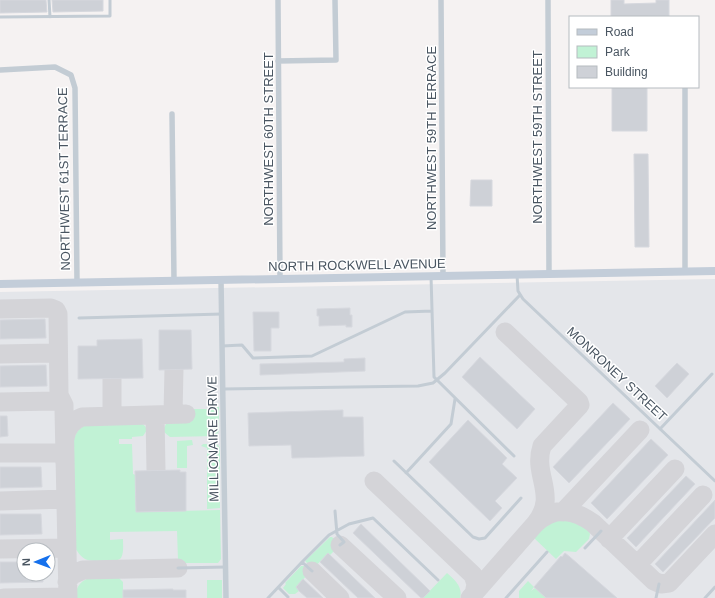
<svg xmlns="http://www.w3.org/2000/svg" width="715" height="598" font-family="Arial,sans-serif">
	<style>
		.airport { fill: #e4e6ea; fill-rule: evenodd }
		.green { fill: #c1f2d5 }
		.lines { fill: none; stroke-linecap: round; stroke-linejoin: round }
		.taxiway { stroke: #d4d4d8; stroke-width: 19 }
		.building { fill: #ced1d7; stroke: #d6d8de }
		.lane { stroke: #c3ccd4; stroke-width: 3 }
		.street { stroke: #c3ccd4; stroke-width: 5.5 }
		.secondary { stroke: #c3cdd9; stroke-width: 8 }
		.labels { text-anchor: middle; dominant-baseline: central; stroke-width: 3; stroke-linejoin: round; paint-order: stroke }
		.street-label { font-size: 13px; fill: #495561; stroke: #fff }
	</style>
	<rect width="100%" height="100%" fill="#f5f2f2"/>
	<path class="airport" d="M715,279V598H0V292ZM24,550H48V574H24Z"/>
	<path class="green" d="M214,407H219V431L216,436L170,437L164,432V428L166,424L186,422V409H212Z
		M141,423L145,426L147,430L143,436L132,437V439H119V444H132L133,474L136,475V512L220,510L221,559L218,563H180L178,560L177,531L110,532V540L123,539C123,544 124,553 121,558C118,563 90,562 85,559C80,556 78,552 75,548L73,442C75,436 76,431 82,427C91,421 129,423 141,423Z
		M192,440L193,445L187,446V468H177V441Z
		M203,444H217L220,448V508L207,509V448L201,446Z
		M560,519C571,518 588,522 590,534L589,539L576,552L564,551L556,559L534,538L546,525Z
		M330,537H332L340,545L330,555L328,553L313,569L305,561Z
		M301,566H304L310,572L296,587L299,591L295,594H289L283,588L286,584L285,583Z
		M447,573C455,580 463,587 460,598H423Z
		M92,577L119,578L123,582V598H76C75,587 81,580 92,577Z
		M207,580H222V598H207Z
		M528,581L534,587L531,591L535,588L546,598H519V591Z"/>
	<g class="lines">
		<path class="taxiway" d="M0,309L51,308L56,310L58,314L59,395L64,405V410L68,598
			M0,354L52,353L56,354L58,357
			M112,378V415
			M0,402L57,401L63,403
			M173,414L174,369
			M155,415L156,470
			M65,439C66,428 72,421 82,417L186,414
			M0,453H60L64,456L65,463
			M374,481L473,575L476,584L474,594
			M0,501L66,499
			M563,512L640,430
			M535,524C554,506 573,509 593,523L654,581L661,584L669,583L715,534
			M609,539L675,469
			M340,545L397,598
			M0,549L67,548
			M637,565L703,495
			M312,571L340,598
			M67,582L72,575L83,570L178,568
			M4,598L67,597
			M470,598L535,524C559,495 532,476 542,446L580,405L579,402L505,332"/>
	</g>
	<path class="building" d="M0,0H46L47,12L0,13Z
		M52,0H103V11L53,12Z
		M611,0H624V4L656,3V0H669V16L611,17Z
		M612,87H647V131H612Z
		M634,154H648L649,247H635Z
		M471,180H492V206H470Z
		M350,308V315H352V327H346V325L319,326V316H317V309Z
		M253,312H279V328H271V351H254Z
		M45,319L46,338L0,339V320Z
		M159,330H191L192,369L159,370Z
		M142,339L143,378L78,379V346H97V340Z
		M480,357L535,409L517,429L462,377Z
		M365,358V371L260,375V364L344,362V359Z
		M677,363L689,374L667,398L655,386Z
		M46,365L47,386L0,387V366Z
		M613,403L630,419L569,483L553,467Z
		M343,410V417H363L364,456L292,458L291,445L249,446L248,413Z
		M0,416H7L8,436L0,437Z
		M468,420L507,458L502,464L517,478L495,501L502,508L490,521L429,462Z
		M651,439L668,455L607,519L591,503Z
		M0,467H41L42,487L0,488Z
		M180,470V472H186V511L136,512L135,471Z
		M686,476L695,484L636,547L627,538Z
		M715,500V518L663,572L655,564Z
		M0,514H41L42,534L0,535Z
		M361,524L430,591L423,598H421L353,533Z
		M328,553L330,555L375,598H358L320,562Z
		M565,553L570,557L617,598H546L534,587L561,556L562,557Z
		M0,562H24V574H42L43,582L0,583Z
		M303,579L323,598H307L299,591L296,587Z
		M173,589V590H186V598H123V590Z"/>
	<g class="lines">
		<path class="lane" d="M49,0L50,17
			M0,17L110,16V0
			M517,275L518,291L523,299L715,481
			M431,276L434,377L514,456
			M79,318L222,314
			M222,346L242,345L253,358L312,356L405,312L432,311
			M223,389L418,386L433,383L445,373L520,295
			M660,429L712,374
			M394,461L473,537L479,539L485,538L521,498
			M406,473L451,424L455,399
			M335,511L337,534L344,542L340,545
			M585,548L601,531
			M302,562L312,571
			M178,568L226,567
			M279,588L288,597
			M268,598L302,562L329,535L349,524L373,518L438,580
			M506,598L547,552
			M656,598L659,584
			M705,598L715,587"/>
		<path class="street" d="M278,0L280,278
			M441,0L443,276
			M548,0L549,274
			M278,61L336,60L335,0
			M0,70L55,67L71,75L75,88L77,282
			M685,87V272
			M172,114L174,280
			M221,279L226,598"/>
		<path class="secondary" d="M0,284L715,271"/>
	</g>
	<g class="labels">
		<g class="street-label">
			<text transform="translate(537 137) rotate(-90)">NORTHWEST 59TH STREET</text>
			<text transform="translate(431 138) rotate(-90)">NORTHWEST 59TH TERRACE</text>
			<text transform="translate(268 139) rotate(-90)">NORTHWEST 60TH STREET</text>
			<text transform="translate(64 179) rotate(-91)">NORTHWEST 61ST TERRACE</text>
			<text transform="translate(357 265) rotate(-1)">NORTH ROCKWELL AVENUE</text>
			<text transform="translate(617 374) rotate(43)">MONRONEY STREET</text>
			<text transform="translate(213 439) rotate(-91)">MILLIONAIRE DRIVE</text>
		</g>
	</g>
	<rect x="569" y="16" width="130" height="72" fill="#ffffff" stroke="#b6bbc0"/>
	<rect x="577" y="29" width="20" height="6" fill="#c3cdd9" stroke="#b6bbc0"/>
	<text x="605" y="36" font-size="12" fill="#495561">Road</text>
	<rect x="577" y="46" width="20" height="12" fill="#c1f2d5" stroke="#b6bbc0"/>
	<text x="605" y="56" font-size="12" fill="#495561">Park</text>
	<rect x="577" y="66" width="20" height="12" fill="#ced1d7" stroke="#b6bbc0"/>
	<text x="605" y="76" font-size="12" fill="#495561">Building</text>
	<g transform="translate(36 562) rotate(269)"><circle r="19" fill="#ffffff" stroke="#b6bbc0"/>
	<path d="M0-3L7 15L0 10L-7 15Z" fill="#1570ec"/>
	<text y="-6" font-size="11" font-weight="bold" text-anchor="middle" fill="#495561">N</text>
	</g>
</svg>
